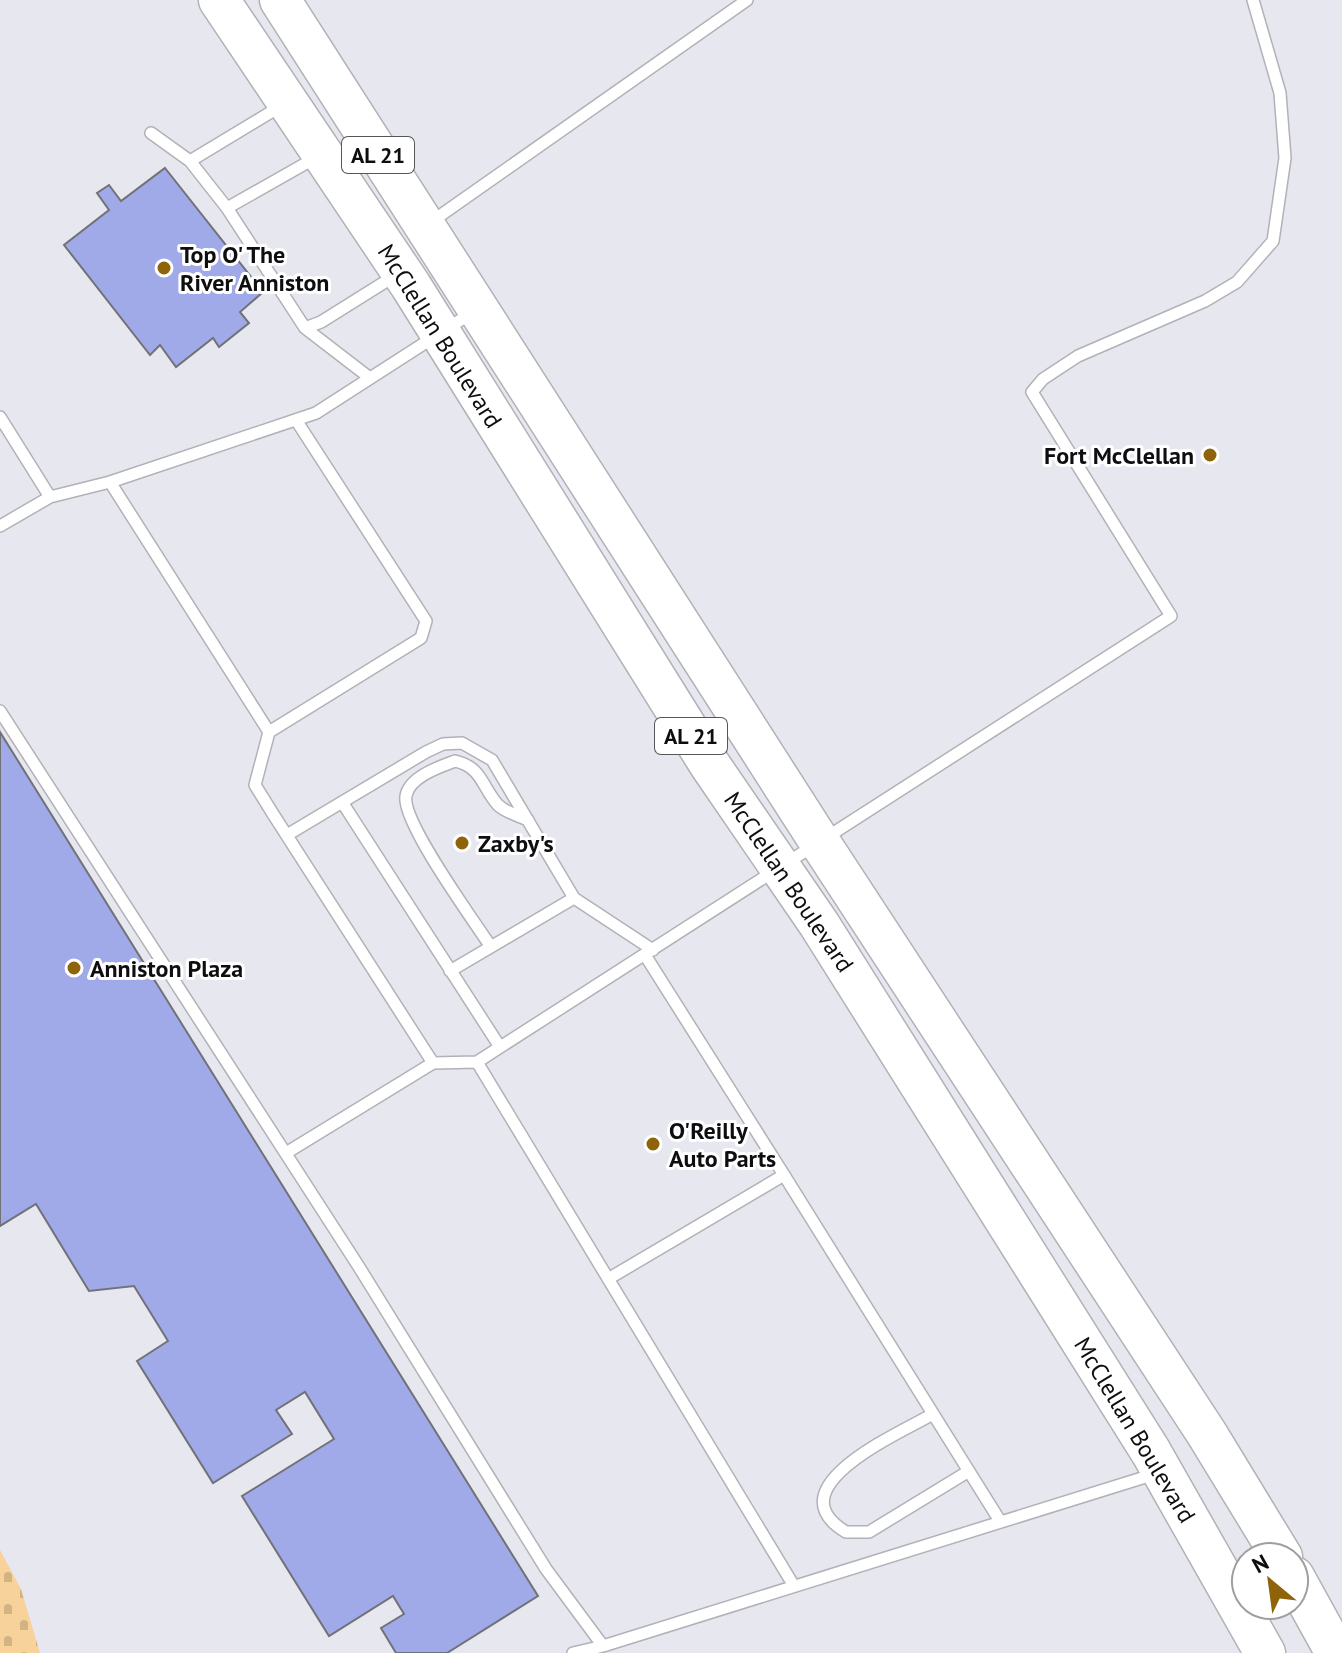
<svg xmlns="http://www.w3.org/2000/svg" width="1342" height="1653" font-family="'PT Sans',sans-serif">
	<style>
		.cemetery { fill: url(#cemetery-stones) }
		.building { fill: #a1aae8; stroke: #717278; stroke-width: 2 }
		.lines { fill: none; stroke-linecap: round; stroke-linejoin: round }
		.lane-casing { stroke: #b1b2b7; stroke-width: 14 }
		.highway-casing { stroke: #b1b2b7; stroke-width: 43 }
		.lane { stroke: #fff; stroke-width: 11 }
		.highway { stroke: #fff; stroke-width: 40 }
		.poi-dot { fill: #8e6309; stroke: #fff; stroke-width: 3 }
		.labels { text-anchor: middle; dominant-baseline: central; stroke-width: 6; stroke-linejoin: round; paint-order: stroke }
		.shield { fill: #fff; stroke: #565658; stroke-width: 2 }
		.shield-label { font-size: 22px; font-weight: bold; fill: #0e0e10 }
		.poi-label { font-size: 24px; font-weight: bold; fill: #0e0e10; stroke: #fff; text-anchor: start }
		.street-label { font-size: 24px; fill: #0e0e10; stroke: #fff }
	</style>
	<defs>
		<pattern id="cemetery-stones" width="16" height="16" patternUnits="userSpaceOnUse" patternTransform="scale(2)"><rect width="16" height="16" fill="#f7d29a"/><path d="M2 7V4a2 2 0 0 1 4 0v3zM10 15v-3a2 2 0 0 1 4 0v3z" fill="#d3b384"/></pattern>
	</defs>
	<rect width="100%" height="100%" fill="#e7e8ef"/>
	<path class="cemetery" d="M0,1550L21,1589L40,1653H0Z"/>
	<path class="building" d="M165,168L263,292L240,312L249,323L219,347L213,338L176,367L160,345L150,355L64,245L109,210L97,193L109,185L121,201Z
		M0,732L538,1596L447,1653H396L381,1628L404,1614L393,1596L329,1636L242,1496L334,1439L305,1392L276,1410L292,1434L213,1483L137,1361L168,1341L134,1286L89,1291L36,1204L0,1226Z"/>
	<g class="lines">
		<g class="lane-casing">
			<path id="lane" d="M151,133L190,161L227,208L305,328
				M190,161L281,106
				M227,208L317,157
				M431,222L747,0
				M370,378L305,328L321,322L396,275
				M0,417L50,497L110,482L316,413L473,312
				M110,482L269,732L255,785L273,814L433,1063L477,1062L1171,616L1032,392L1043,379L1078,356L1205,301L1237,282L1273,241L1285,158L1280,93L1253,0
				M0,526L50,497
				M0,711L359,1267L546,1569L603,1646L1155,1474
				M269,732L421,638L426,621L296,420
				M342,802L500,1047
				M287,835L426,752L443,744L462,743L492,760L574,898L653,950
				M491,947C474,921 401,821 406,796C409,777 439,767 455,761C482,767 482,787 498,805C505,812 519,816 528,820
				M645,955L784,1175
				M450,971L574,898
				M477,1062L794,1586
				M286,1153L433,1063
				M608,1279L784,1175L1000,1521
				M933,1414C900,1433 772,1488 846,1532H869L969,1471
				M573,1653L603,1646"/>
		</g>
		<g class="highway-casing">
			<path id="highway" d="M219,0L411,286L710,765L819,924L1151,1452L1265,1653
				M280,0L819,841L1207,1434L1282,1557
				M1294,1577L1336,1653"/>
		</g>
		<use href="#lane" class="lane"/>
		<use href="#highway" class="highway"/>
	</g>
	<g class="poi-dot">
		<circle cx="164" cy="268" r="8"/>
		<circle cx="1210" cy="455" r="8"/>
		<circle cx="462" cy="843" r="8"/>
		<circle cx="74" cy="968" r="8"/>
		<circle cx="653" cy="1144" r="8"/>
	</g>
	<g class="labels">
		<g class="shield">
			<rect x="342" y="137" width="72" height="36" rx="6"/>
			<rect x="655" y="718" width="72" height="36" rx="6"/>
		</g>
		<g class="shield-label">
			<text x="378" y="155">AL 21</text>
			<text x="691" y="736">AL 21</text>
		</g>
		<g class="poi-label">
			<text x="180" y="254">Top O' The<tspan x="180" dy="28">River Anniston</tspan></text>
			<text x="1194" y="455" text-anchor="end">Fort McClellan</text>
			<text x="478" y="843">Zaxby's</text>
			<text x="90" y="968">Anniston Plaza</text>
			<text x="669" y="1130">O'Reilly<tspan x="669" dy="28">Auto Parts</tspan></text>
		</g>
		<g class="street-label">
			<text transform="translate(440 336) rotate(58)">McClellan Boulevard</text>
			<text transform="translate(789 882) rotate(56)">McClellan Boulevard</text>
			<text transform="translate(1135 1430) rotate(59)">McClellan Boulevard</text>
		</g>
	</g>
	<g transform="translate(1270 1581) rotate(331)"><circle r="38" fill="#ffffff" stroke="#9f9f9f" stroke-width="2"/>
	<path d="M0-6L14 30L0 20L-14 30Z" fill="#8e6309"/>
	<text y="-12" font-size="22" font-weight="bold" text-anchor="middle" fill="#0e0e10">N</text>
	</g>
</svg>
